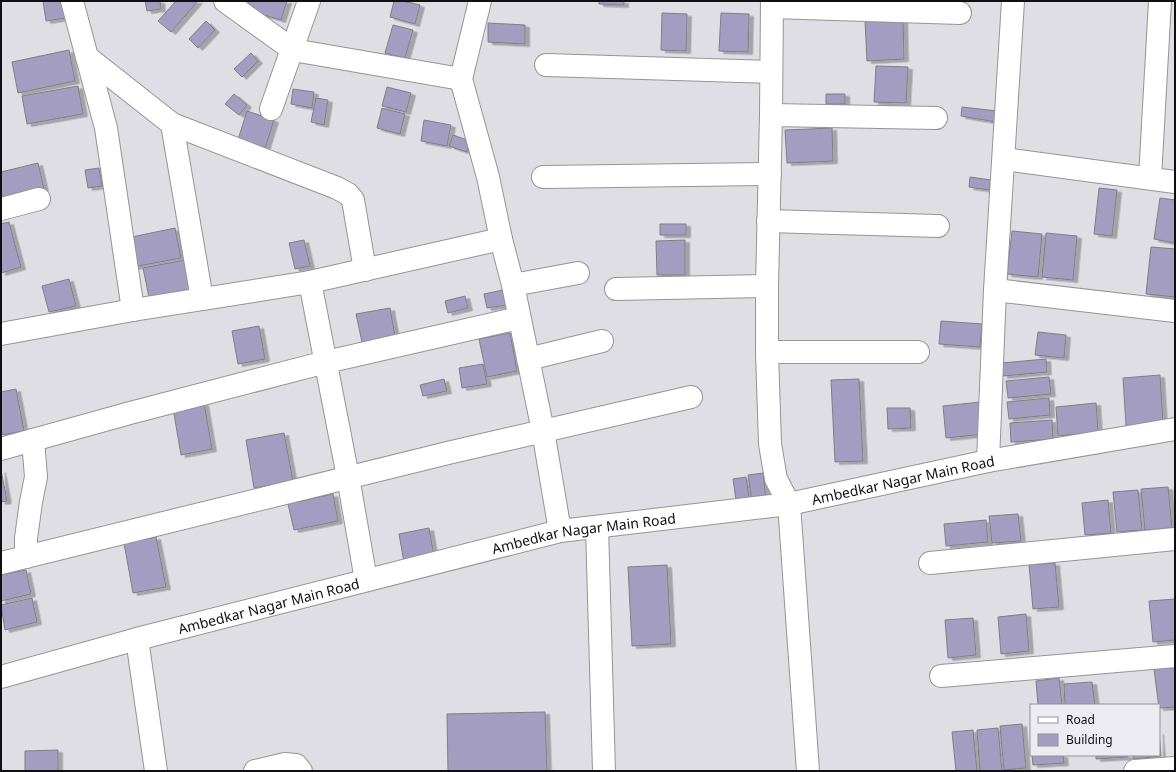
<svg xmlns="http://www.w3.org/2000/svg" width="1176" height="772" font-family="'Noto Sans',sans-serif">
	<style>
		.building { fill: #a39dc1; stroke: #7f7e85; filter: url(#shadow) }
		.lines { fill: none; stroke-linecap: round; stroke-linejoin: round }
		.minor-casing { stroke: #94949a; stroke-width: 24 }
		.minor { stroke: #fff; stroke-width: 22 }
		.labels { text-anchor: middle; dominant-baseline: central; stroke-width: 4; stroke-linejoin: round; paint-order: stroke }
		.street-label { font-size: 14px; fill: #0f0f11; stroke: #ecebf2 }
	</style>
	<defs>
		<filter id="shadow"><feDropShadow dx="4.5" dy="2.5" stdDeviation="0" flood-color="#0004"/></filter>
	</defs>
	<rect width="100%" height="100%" fill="#dfdee5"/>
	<path class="building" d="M43,1H62L65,18L46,21Z
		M145,1H160L161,9L147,11Z
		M176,1H198L171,32L158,21Z
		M249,1H287L281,20L247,10Z
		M394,1H403L420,5L415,24L390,17Z
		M599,1H624V5L599,4Z
		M662,13L687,14L686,51L661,50Z
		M721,13L749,14L748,52L719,51Z
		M903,20L904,59L867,61L865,21Z
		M206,21L215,30L198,48L189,39Z
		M488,23L525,25V44L488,42Z
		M393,25L413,30L405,58L385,53Z
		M69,50L75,81L18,93L12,62Z
		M251,53L258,61L242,77L234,69Z
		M876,66L908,67L906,103L874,102Z
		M78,86L83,114L27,124L22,96Z
		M387,87L411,93L406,112L382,106Z
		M293,89L314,92L312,108L291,104Z
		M234,94L247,105L239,115L225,104Z
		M826,94H845V104H826Z
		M316,98L328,100L324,125L311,122Z
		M962,107L997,111L996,122L961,116Z
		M382,108L405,114L400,134L377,128Z
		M247,111L274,120L263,155L236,146Z
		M424,120L451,125L447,146L421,141Z
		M832,128L833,161L787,163L785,130Z
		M453,135L470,141L467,152L449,146Z
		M38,163L44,189L1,199V172Z
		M99,168L102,186L88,188L85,170Z
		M970,177L991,180L989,190L969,187Z
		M1099,188L1117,190L1112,236L1094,234Z
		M1160,198L1175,200V243L1154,239Z
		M9,222L21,267L1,273V224Z
		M660,224H686V235H660Z
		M175,228L181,258L133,267L127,238Z
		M1012,231L1042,234L1038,277L1007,274Z
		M1046,233L1077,236L1073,280L1042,277Z
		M304,240L310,266L295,269L289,243Z
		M685,240V275H657L656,241Z
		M1151,247L1175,249V297L1146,294Z
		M185,260L192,293L150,302L143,268Z
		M69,279L76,306L49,312L42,286Z
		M503,290L506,305L487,308L484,294Z
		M465,296L468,308L448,313L445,301Z
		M390,308L395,336L362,342L356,314Z
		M941,321L982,324L980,347L939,344Z
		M259,326L265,359L238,364L232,331Z
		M1038,332L1066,335L1064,358L1035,355Z
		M510,333L517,371L487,377L479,339Z
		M1046,359L1047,372L1003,376L1002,363Z
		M483,364L487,384L462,388L459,368Z
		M1160,375L1163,424L1126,426L1123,378Z
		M1049,377L1051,394L1008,398L1006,381Z
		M444,379L447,391L423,396L420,385Z
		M859,379L863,461L835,462L831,380Z
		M16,389L24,431L1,435V392Z
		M1049,398L1050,415L1009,419L1007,402Z
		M980,402L984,434L946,438L943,406Z
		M204,403L212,449L181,455L173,408Z
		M1096,403L1098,432L1058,436L1056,407Z
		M887,408H910L911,428L888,429Z
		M1052,420L1053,439L1011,442L1010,423Z
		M284,433L293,481L254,488L246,440Z
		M1,470L7,501L1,502Z
		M763,473L766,500L752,502L748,475Z
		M746,477L749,498L736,500L733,479Z
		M1168,487L1172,528L1145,530L1141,489Z
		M1138,490L1142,530L1117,532L1113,492Z
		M333,494L338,521L294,530L288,504Z
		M1108,500L1111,533L1085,535L1082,503Z
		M1018,514L1021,541L992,543L989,516Z
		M986,520L988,542L946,546L944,524Z
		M429,528L434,556L404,562L399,534Z
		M156,537L166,587L133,593L124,543Z
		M1055,563L1059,607L1033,609L1029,565Z
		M667,565L671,644L632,646L628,567Z
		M26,570L31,594L1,601V575Z
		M32,598L37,622L5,630L1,605Z
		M1175,599V640L1153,642L1149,601Z
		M1026,614L1029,651L1001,654L998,617Z
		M973,618L976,655L948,658L945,620Z
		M1175,667V707L1159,708L1154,669Z
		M1059,678L1062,705H1038L1036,681Z
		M1092,682L1095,705H1065L1064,684Z
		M545,712L547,771H448L447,714Z
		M1022,724L1026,768L1004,770L1000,726Z
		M998,728L1002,771H980L977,730Z
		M973,730L977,771H956L952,732Z
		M1159,732L1161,756L1133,759V755H1159Z
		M58,750V771H25V751Z
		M1032,755H1063L1064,763L1033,765Z
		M1096,755H1127L1128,757L1096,759Z"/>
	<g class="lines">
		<g class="minor-casing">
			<g id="minor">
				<path d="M72,1L106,128L133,310"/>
				<path d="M225,1L293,50L461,79"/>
				<path d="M480,1L461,79L488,177L501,239L513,285L543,431L560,531"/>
				<path d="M772,1L771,115L767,286V352L770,444L776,479L789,504L808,771"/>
				<path d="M772,7L960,13"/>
				<path d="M87,57L172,124L202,299"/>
				<path d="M546,65L771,72"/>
				<path d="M271,109L309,1"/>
				<path d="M771,115L936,118"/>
				<path d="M172,124L337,188L348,194L353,200L365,270"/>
				<path d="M1004,159L1175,182"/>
				<path d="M543,177L770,174"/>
				<path d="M1150,178L1160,1"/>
				<path d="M1,209L39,199"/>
				<path d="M768,221L938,226"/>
				<path d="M310,282L348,477L366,580"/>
				<path d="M513,285L578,273"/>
				<path d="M616,289L767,286"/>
				<path d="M995,290L1175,311"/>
				<path d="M1,334L133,310L310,282L501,239"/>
				<path d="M767,352H918"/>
				<path d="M528,359L602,341"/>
				<path d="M1,449L130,413L326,362L519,318"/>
				<path d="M988,461L995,290L1013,1"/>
				<path d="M597,527L604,771"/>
				<path d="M26,557V538L31,502L36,477L33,440"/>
				<path d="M1,563L452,452L691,397"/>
				<path d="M930,563L1175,539"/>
				<path d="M137,639L156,771"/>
				<path d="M941,676L1175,656"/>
				<path id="s1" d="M1,677L137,639L560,531L789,504L988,461L1175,429"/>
				<path d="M255,771L285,764L296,765L301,771"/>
				<path d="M1135,771L1175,768"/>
			</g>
		</g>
		<use href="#minor" class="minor"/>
	</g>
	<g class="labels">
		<g class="street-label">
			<text stroke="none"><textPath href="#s1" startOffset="925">Ambedkar Nagar Main Road</textPath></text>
			<text stroke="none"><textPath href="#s1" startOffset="601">Ambedkar Nagar Main Road</textPath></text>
			<text stroke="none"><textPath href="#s1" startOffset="277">Ambedkar Nagar Main Road</textPath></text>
		</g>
	</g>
	<rect width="1176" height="772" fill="none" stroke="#0f0f11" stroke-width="4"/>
	<rect x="1030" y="704" width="130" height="52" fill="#ecebf2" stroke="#949398"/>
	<rect x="1038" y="717" width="20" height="6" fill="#ffffff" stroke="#949398"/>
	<text x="1066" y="724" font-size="12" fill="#0f0f11">Road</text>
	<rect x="1038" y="734" width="20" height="12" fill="#a39dc1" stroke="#949398"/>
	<text x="1066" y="744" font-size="12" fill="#0f0f11">Building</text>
</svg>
